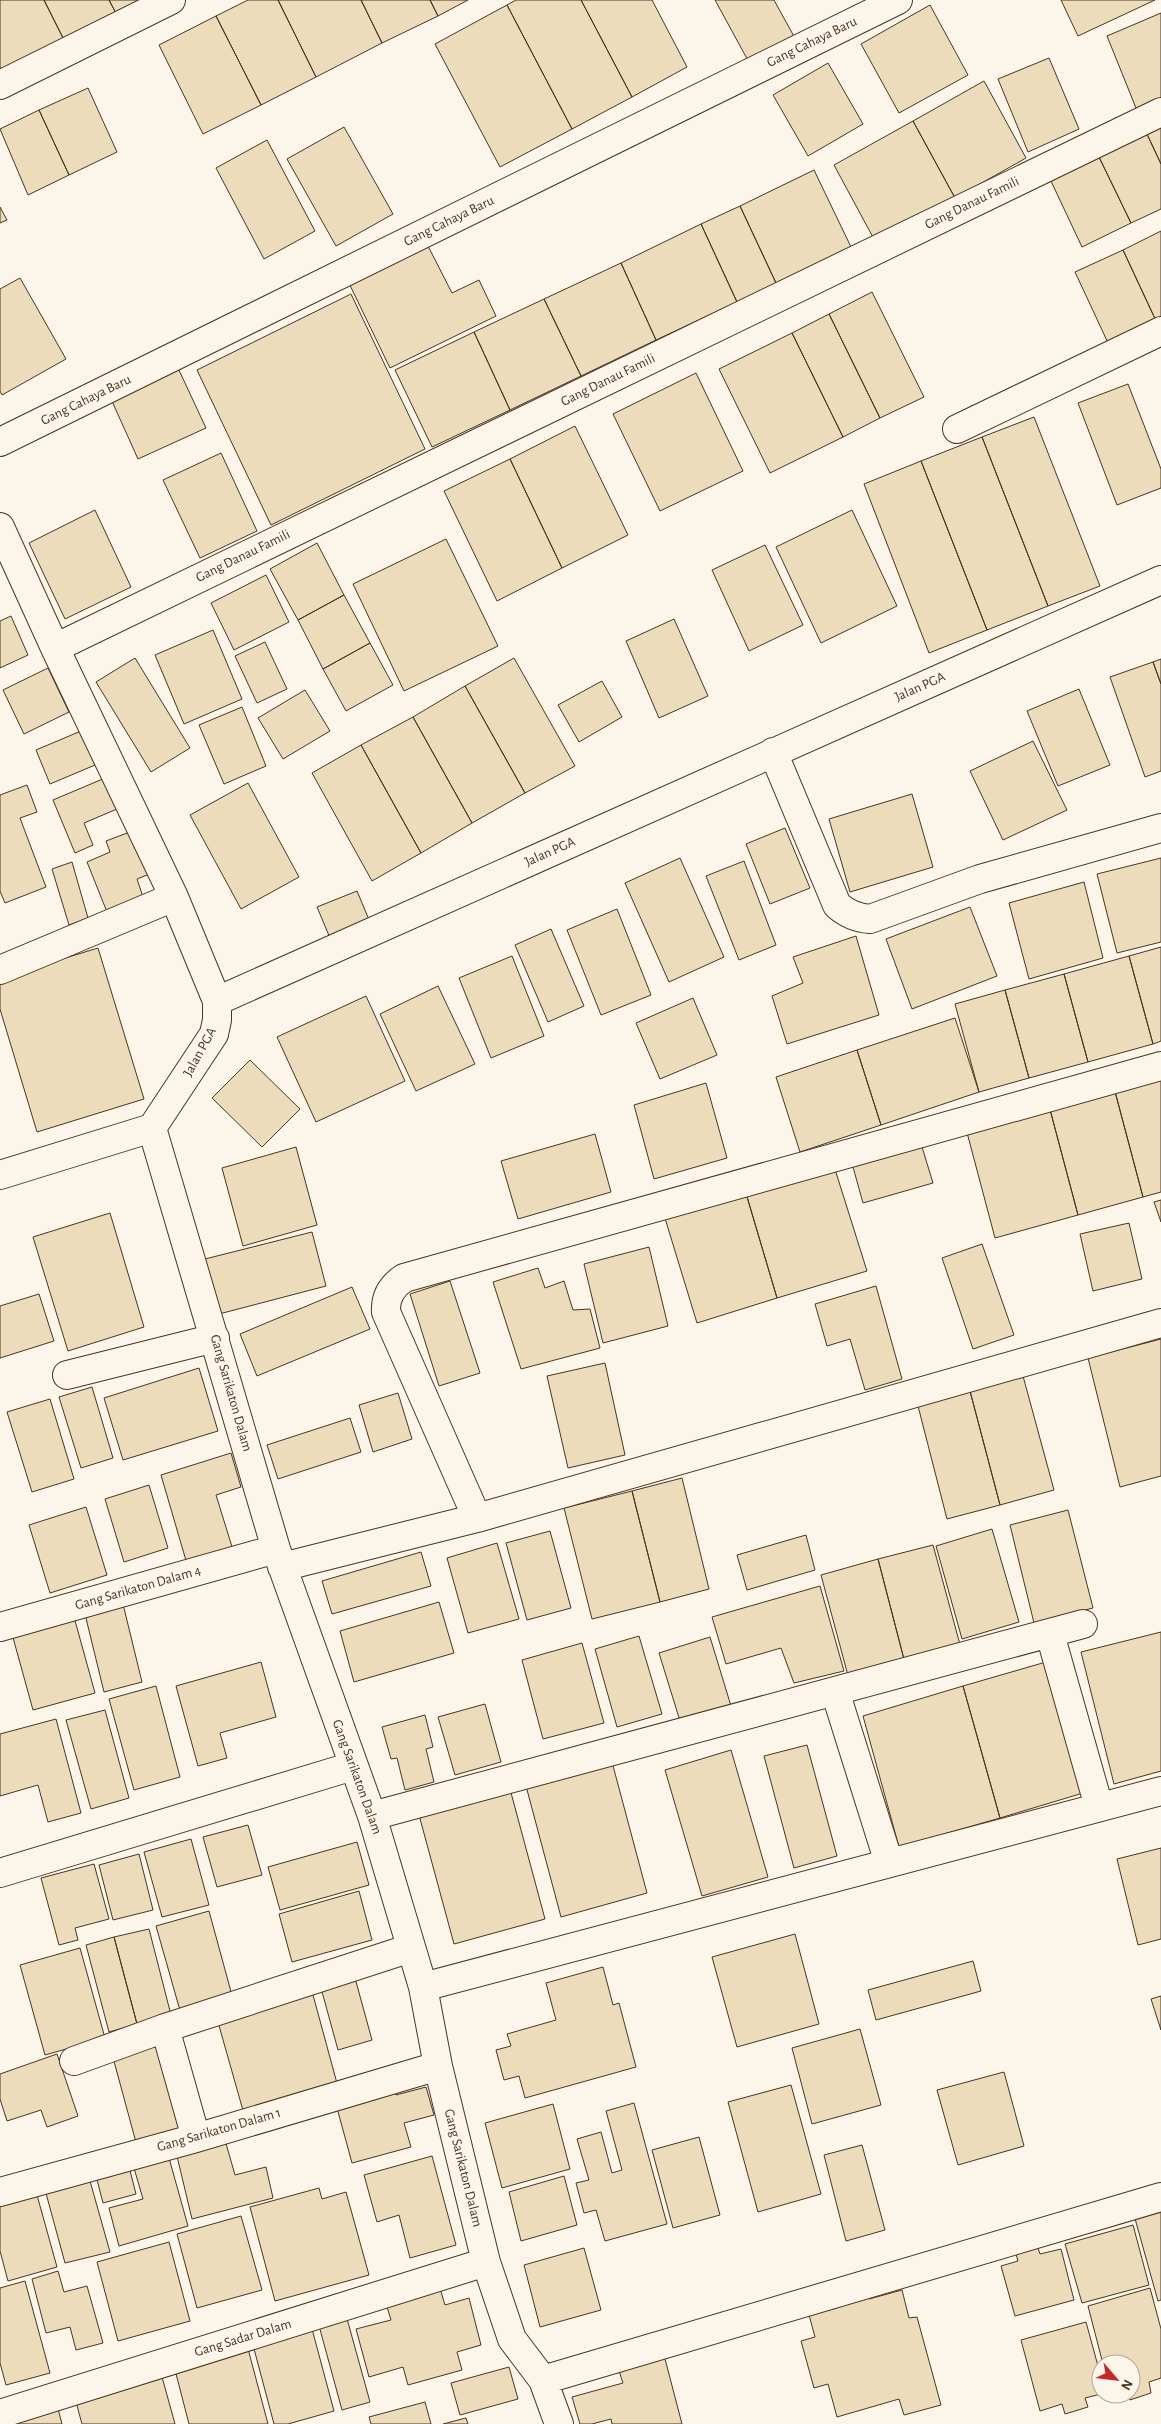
<svg xmlns="http://www.w3.org/2000/svg" width="1161" height="2424" font-family="'Alegreya Sans',sans-serif">
	<style>
		.building { fill: #ecdcbc; stroke: #4a3520 }
		.lines { fill: none; stroke-linecap: round; stroke-linejoin: round }
		.minor-casing { stroke: #4a3520; stroke-width: 30 }
		.minor { stroke: #fbf6e9; stroke-width: 28 }
		.labels { text-anchor: middle; dominant-baseline: central; stroke-width: 4; stroke-linejoin: round; paint-order: stroke }
		.street-label { font-size: 14px; fill: #4a3520; stroke: #fbf6e9 }
	</style>
	<rect width="100%" height="100%" fill="#fbf6e9"/>
	<path class="building" d="M0,0H44L66,44L4,75L0,67Z
		M44,0H109L118,17L66,44Z
		M109,0H152L118,17Z
		M248,0H278L316,77L261,105L216,16Z
		M278,0H361L382,43L316,77Z
		M361,0H430L438,16L382,43Z
		M430,0H468L438,16Z
		M516,0H581L632,97L572,129L507,5Z
		M581,0H652L687,67L632,97Z
		M715,0H774L796,40L751,66Z
		M1061,0H1155L1078,36Z
		M507,5L572,129L500,167L435,44Z
		M930,5L968,75L899,113L861,44Z
		M1161,13V98L1136,108L1107,36Z
		M216,16L261,105L203,134L159,45Z
		M1049,58L1079,129L1028,152L998,79Z
		M828,63L863,124L808,156L773,95Z
		M984,81L1026,158L955,198L913,121Z
		M88,88L117,152L69,175L39,110Z
		M39,110L69,175L28,195L0,129Z
		M913,121L955,198L875,241L834,165Z
		M1161,125V164L1146,132Z
		M344,127L393,214L336,246L287,159Z
		M1146,132L1161,164V209L1131,223L1098,155Z
		M267,140L315,231L264,259L216,168Z
		M1098,155L1131,223L1082,247L1050,179Z
		M814,170L851,247L776,283L740,206Z
		M740,206L776,283L737,302L701,224Z
		M0,207L7,220L0,223Z
		M701,224L737,302L656,340L621,263Z
		M1161,231V321L1157,323L1123,250Z
		M427,244L452,293L479,280L496,316L390,368L345,275Z
		M1123,250L1157,323L1109,345L1075,272Z
		M621,263L656,340L581,376L544,299Z
		M20,278L66,359L2,395L0,391V289Z
		M872,292L924,397L880,418L829,314Z
		M351,294L425,449L271,525L197,370Z
		M544,299L581,376L510,410L474,332Z
		M829,314L880,418L843,437L792,333Z
		M474,332L510,410L432,447L395,370Z
		M792,333L843,437L770,473L719,369Z
		M178,368L206,428L138,459L111,399Z
		M696,373L743,471L660,511L613,414Z
		M1128,384L1161,469V488L1117,505L1078,403Z
		M1034,417L1100,586L1048,606L982,437Z
		M575,426L628,535L562,568L510,459Z
		M982,437L1048,606L987,630L921,461Z
		M221,453L257,531L200,558L163,480Z
		M510,459L562,568L497,601L444,491Z
		M921,461L987,630L929,653L864,484Z
		M95,510L131,587L65,619L29,543Z
		M852,510L897,606L821,643L776,547Z
		M446,539L498,646L404,691L353,584Z
		M317,543L344,595L298,620L270,569Z
		M765,545L803,625L749,651L712,570Z
		M266,575L289,622L234,650L211,603Z
		M344,595L370,643L323,669L298,620Z
		M11,616L28,655L0,668V621Z
		M674,619L708,696L659,718L626,641Z
		M213,630L242,699L184,724L155,655Z
		M265,642L287,689L257,703L235,656Z
		M370,643L393,685L346,711L323,669Z
		M135,658L190,748L151,772L96,682Z
		M514,658L575,766L525,793L465,686Z
		M1161,659V684L1153,662Z
		M1153,662L1161,684V771L1145,777L1110,677Z
		M48,668L69,712L24,734L3,690Z
		M602,681L622,717L579,742L558,705Z
		M465,686L525,793L472,823L413,717Z
		M1079,689L1110,765L1058,786L1027,711Z
		M305,690L330,731L283,759L258,718Z
		M242,707L266,766L224,784L199,725Z
		M413,717L472,823L421,853L361,745Z
		M81,731L95,765L50,784L36,750Z
		M1033,741L1067,810L1003,840L970,771Z
		M361,745L421,853L372,881L312,773Z
		M105,778L117,809L84,823L93,845L75,853L53,800Z
		M248,783L299,877L241,909L190,815Z
		M27,785L37,812L20,818L46,887L5,903L0,891V795Z
		M912,794L933,867L850,892L829,819Z
		M785,828L810,888L770,904L746,844Z
		M135,830L152,873L137,879L143,897L107,912L87,862L110,852L106,841Z
		M680,858L724,957L669,982L625,883Z
		M1161,858V942L1117,953L1097,874Z
		M744,861L776,945L739,960L706,876Z
		M72,862L88,918L69,925L52,869Z
		M1084,882L1103,958L1029,979L1009,903Z
		M357,891L370,922L330,938L317,907Z
		M970,907L997,976L912,1009L886,939Z
		M617,909L651,995L601,1015L567,930Z
		M551,929L584,1006L548,1022L515,945Z
		M856,936L879,1015L787,1044L772,996L803,983L793,957Z
		M1161,947V1041L1153,1044L1129,956Z
		M98,948L144,1099L37,1132L0,1009V978Z
		M512,956L544,1036L491,1058L459,978Z
		M1129,956L1153,1044L1088,1062L1064,974Z
		M1064,974L1088,1062L1029,1078L1005,990Z
		M438,986L475,1064L416,1091L380,1014Z
		M1005,990L1029,1078L979,1092L955,1004Z
		M366,996L405,1081L316,1122L277,1037Z
		M693,998L717,1055L660,1079L636,1023Z
		M955,1018L979,1092L881,1125L857,1050Z
		M857,1050L881,1125L800,1152L776,1077Z
		M250,1060L300,1109L262,1147L212,1098Z
		M1161,1072V1192L1143,1197L1113,1084Z
		M706,1083L727,1158L654,1179L634,1105Z
		M1113,1084L1143,1197L1078,1215L1048,1102Z
		M1048,1102L1078,1215L995,1238L965,1125Z
		M595,1134L611,1192L518,1219L501,1161Z
		M296,1147L317,1225L243,1246L222,1168Z
		M922,1147L933,1183L863,1203L853,1167Z
		M833,1163L867,1271L777,1298L745,1190Z
		M745,1190L777,1298L697,1323L664,1215Z
		M1161,1200V1222L1154,1202Z
		M110,1213L144,1327L68,1351L33,1237Z
		M1129,1223L1142,1279L1093,1291L1080,1234Z
		M312,1232L326,1286L219,1314L205,1259Z
		M982,1244L1014,1335L973,1349L942,1258Z
		M649,1247L668,1326L603,1343L584,1264Z
		M538,1268L545,1288L564,1281L573,1310L590,1309L600,1348L521,1369L493,1282Z
		M450,1281L480,1373L439,1386L410,1294Z
		M876,1286L902,1379L865,1390L850,1339L827,1346L815,1304Z
		M352,1287L370,1329L257,1376L240,1334Z
		M39,1294L54,1341L0,1358V1306Z
		M1161,1339V1476L1120,1487L1088,1358Z
		M605,1363L625,1455L568,1468L547,1376Z
		M199,1368L218,1431L123,1460L104,1398Z
		M1023,1376L1054,1490L1000,1505L970,1391Z
		M92,1387L113,1458L81,1468L59,1397Z
		M970,1391L1000,1505L947,1519L918,1406Z
		M398,1393L412,1439L373,1452L359,1405Z
		M50,1399L74,1479L32,1492L7,1412Z
		M350,1418L361,1452L278,1479L267,1445Z
		M231,1453L241,1487L216,1495L233,1550L187,1564L161,1475Z
		M682,1478L709,1589L660,1602L632,1491Z
		M149,1485L168,1548L124,1562L105,1499Z
		M632,1491L660,1602L592,1619L564,1508Z
		M86,1507L107,1575L50,1593L29,1525Z
		M1068,1510L1093,1608L1034,1623L1010,1525Z
		M992,1529L1019,1622L962,1639L936,1546Z
		M550,1531L571,1608L527,1620L506,1543Z
		M806,1535L815,1570L747,1590L737,1555Z
		M497,1543L519,1619L468,1633L447,1558Z
		M933,1545L962,1652L906,1667L878,1559Z
		M421,1552L431,1586L332,1614L322,1581Z
		M878,1559L906,1667L850,1683L821,1575Z
		M820,1586L844,1671L794,1683L781,1648L726,1664L712,1617Z
		M122,1600L142,1682L104,1692L84,1610Z
		M439,1602L454,1653L354,1682L340,1631Z
		M74,1617L95,1693L33,1710L12,1634Z
		M1161,1632V1771L1114,1784L1081,1652Z
		M639,1636L662,1714L617,1727L595,1649Z
		M710,1637L731,1706L680,1721L659,1653Z
		M582,1643L604,1723L543,1739L522,1660Z
		M261,1662L276,1717L220,1733L227,1758L198,1766L176,1686Z
		M1046,1662L1083,1793L1000,1818L963,1686Z
		M156,1686L180,1777L134,1790L109,1699Z
		M963,1686L1000,1818L899,1847L863,1716Z
		M485,1704L501,1762L455,1775L438,1717Z
		M105,1710L129,1798L91,1809L66,1720Z
		M425,1715L433,1747L426,1749L434,1782L405,1790L397,1758L391,1759L382,1727Z
		M56,1719L81,1813L48,1822L38,1785L0,1796V1734Z
		M807,1745L837,1856L794,1868L764,1756Z
		M731,1750L768,1877L702,1896L665,1770Z
		M612,1762L647,1893L561,1917L526,1786Z
		M510,1789L545,1919L454,1944L419,1815Z
		M248,1825L262,1875L217,1887L203,1837Z
		M191,1839L209,1905L162,1917L144,1852Z
		M357,1842L369,1885L280,1910L268,1867Z
		M1161,1848V1939L1138,1945L1117,1859Z
		M139,1854L153,1910L113,1920L99,1865Z
		M94,1864L109,1919L75,1928L78,1940L59,1945L41,1878Z
		M359,1891L372,1940L292,1962L279,1914Z
		M209,1911L233,1999L181,2014L156,1926Z
		M149,1929L171,2015L137,2024L114,1937Z
		M795,1934L819,2024L737,2047L712,1957Z
		M114,1937L137,2024L109,2032L86,1945Z
		M80,1948L105,2038L45,2055L20,1965Z
		M973,1961L981,1991L876,2020L868,1990Z
		M603,1967L613,2005L619,2003L636,2067L525,2098L519,2076L504,2080L496,2050L511,2046L507,2034L556,2020L546,1983Z
		M355,1978L372,2040L338,2050L321,1988Z
		M313,1995L338,2087L244,2114L218,2022Z
		M1161,1996V2030L1151,1999Z
		M860,2029L881,2105L812,2124L792,2048Z
		M162,2039L187,2132L137,2146L112,2054Z
		M57,2054L78,2116L47,2127L41,2110L7,2121L0,2099V2074Z
		M1004,2072L1024,2146L958,2165L937,2090Z
		M393,2080L396,2095L426,2087L434,2115L404,2123L411,2147L352,2163L334,2097Z
		M791,2085L821,2194L758,2212L728,2102Z
		M634,2103L667,2224L605,2241L596,2210L584,2213L576,2183L589,2180L577,2139L601,2132L612,2173L622,2170L606,2111Z
		M553,2104L570,2169L502,2188L485,2123Z
		M699,2137L720,2215L673,2228L652,2150Z
		M225,2140L235,2175L266,2167L273,2198L192,2219L176,2152Z
		M862,2145L885,2230L846,2241L824,2155Z
		M432,2156L456,2245L410,2258L399,2215L377,2222L364,2175Z
		M169,2158L188,2226L119,2246L109,2208L143,2199L134,2168Z
		M127,2159L136,2194L103,2203L94,2168Z
		M88,2174L110,2252L65,2263L44,2186Z
		M564,2176L577,2225L521,2241L509,2192Z
		M35,2188L57,2267L8,2281L0,2251V2198Z
		M319,2188L322,2199L346,2192L369,2275L275,2301L250,2207Z
		M1161,2206V2300L1158,2301L1134,2215Z
		M241,2216L262,2290L197,2308L177,2234Z
		M1133,2225L1149,2285L1082,2303L1065,2244Z
		M169,2242L190,2321L118,2341L97,2262Z
		M584,2248L601,2310L540,2327L524,2265Z
		M1038,2248L1040,2254L1061,2249L1074,2300L1015,2316L1001,2266L1018,2261L1016,2254Z
		M58,2271L64,2292L87,2286L103,2343L76,2350L70,2327L46,2333L32,2279Z
		M25,2281L50,2373L6,2385L0,2363V2288Z
		M439,2285L445,2305L469,2298L481,2345L457,2352L462,2370L408,2385L403,2367L369,2377L356,2329L391,2320L385,2300Z
		M866,2288L869,2299L902,2290L909,2318L917,2317L941,2405L904,2415L899,2399L837,2417L828,2384L814,2388L801,2341L815,2337L809,2315L837,2308L834,2296Z
		M1150,2288L1161,2329V2378L1149,2382L1151,2393L1130,2400L1131,2364H1103L1088,2306Z
		M346,2315L370,2402L342,2410L318,2322Z
		M1086,2322L1101,2377V2394L1085,2398L1088,2407L1065,2414L1062,2404L1040,2411L1021,2340Z
		M312,2329L334,2411L288,2424H274L253,2345Z
		M247,2345L268,2424H189L174,2366Z
		M664,2355L682,2424H612L611,2419L592,2424H580L572,2397L623,2383L618,2368Z
		M509,2367L518,2399L460,2415L451,2383Z
		M162,2377L175,2424H82L76,2402Z
		M425,2402L431,2424H371L369,2417Z
		M57,2405L62,2424H0Z
		M466,2418L468,2424H443Z"/>
	<g class="lines">
		<g class="minor-casing">
			<path id="minor" d="M0,85L171,0
				M957,429L1161,331
				M0,442L898,0
				M0,527L55,648L174,897L217,1001
				M55,648L1161,112
				M773,752L837,905C847,914 857,918 870,919L980,879L1161,828
				M0,970L174,897
				M152,1128L276,1549L372,1816L423,1987L438,2066L486,2262L512,2339L543,2380L559,2424
				M0,1175L152,1128L214,1034L217,1020V1001L1161,580
				M67,1375L215,1338
				M477,1518L386,1312C385,1297 392,1286 404,1278L1161,1066
				M282,1567L477,1518L1161,1323
				M0,1627L276,1549
				M1050,1634L1099,1807
				M835,1691L889,1863
				M372,1816L1083,1624
				M0,1873L353,1766
				M423,1987L1161,1791
				M165,2028L196,2138
				M74,2061L165,2028L411,1948
				M0,2192L196,2138L438,2066
				M543,2380L1161,2197
				M0,2414L486,2262"/>
		</g>
		<use href="#minor" class="minor"/>
	</g>
	<g class="labels">
		<g class="street-label">
			<text transform="translate(812 42) rotate(-26)">Gang Cahaya Baru</text>
			<text transform="translate(972 203) rotate(-26)">Gang Danau Famili</text>
			<text transform="translate(449 221) rotate(-26)">Gang Cahaya Baru</text>
			<text transform="translate(608 380) rotate(-26)">Gang Danau Famili</text>
			<text transform="translate(86 400) rotate(-26)">Gang Cahaya Baru</text>
			<text transform="translate(243 556) rotate(-26)">Gang Danau Famili</text>
			<text transform="translate(920 687) rotate(-24)">Jalan PGA</text>
			<text transform="translate(550 852) rotate(-24)">Jalan PGA</text>
			<text transform="translate(200 1052) rotate(-61)">Jalan PGA</text>
			<text transform="translate(231 1393) rotate(74)">Gang Sarikaton Dalam</text>
			<text transform="translate(138 1588) rotate(-16)">Gang Sarikaton Dalam 4</text>
			<text transform="translate(357 1777) rotate(70)">Gang Sarikaton Dalam</text>
			<text transform="translate(219 2130) rotate(-16)">Gang Sarikaton Dalam 1</text>
			<text transform="translate(463 2168) rotate(76)">Gang Sarikaton Dalam</text>
			<text transform="translate(243 2338) rotate(-17)">Gang Sadar Dalam</text>
		</g>
	</g>
	<g transform="translate(1116 2379) rotate(118)"><circle r="24" fill="#fbf6e9" stroke="#b4a999"/>
	<path d="M0-4L9 19L0 12L-9 19Z" fill="#c62828"/>
	<text y="-8" font-size="14" font-weight="bold" text-anchor="middle" fill="#4a3520">N</text>
	</g>
</svg>
